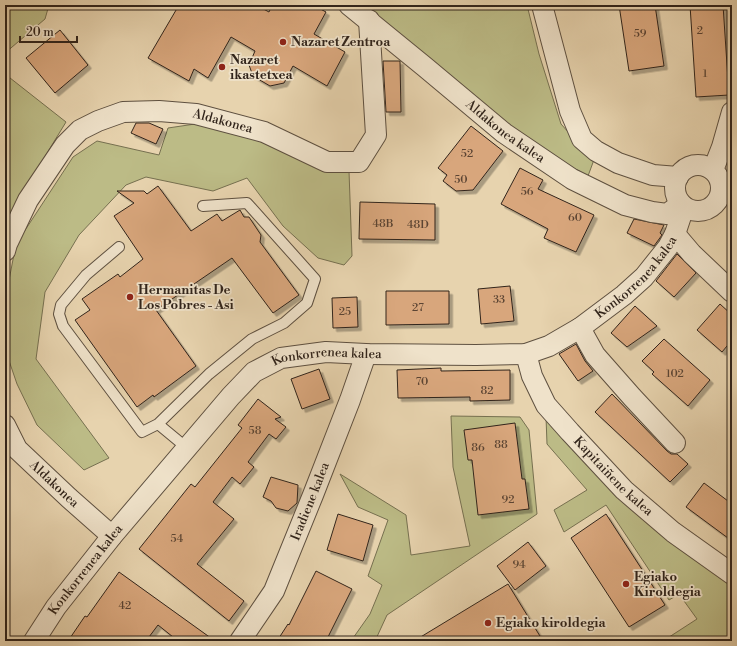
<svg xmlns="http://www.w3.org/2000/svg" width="737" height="646" font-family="'Libre Bodoni',serif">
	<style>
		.green { fill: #bcbb86; stroke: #767050 }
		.building { fill: #d8a67c; stroke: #31241b; filter: url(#shadow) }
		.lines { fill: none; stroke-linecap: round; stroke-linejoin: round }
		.lane-casing { stroke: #5e5040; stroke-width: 12 }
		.street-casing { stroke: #5e5040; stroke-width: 22 }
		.lane { stroke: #efe2ca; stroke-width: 10 }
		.street { stroke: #efe2ca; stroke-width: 20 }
		.poi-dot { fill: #8f2418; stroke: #efe2ca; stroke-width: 1.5 }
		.labels { text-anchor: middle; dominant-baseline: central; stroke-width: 3.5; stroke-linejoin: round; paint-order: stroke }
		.number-label { font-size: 11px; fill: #5b4433 }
		.poi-label { font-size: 13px; font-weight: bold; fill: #31241b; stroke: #efe2ca; text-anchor: start }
		.street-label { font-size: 13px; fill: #31241b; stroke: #efe2ca }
	</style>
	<defs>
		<filter id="shadow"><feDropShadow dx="3.5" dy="3.5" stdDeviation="0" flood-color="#0004"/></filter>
	</defs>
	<rect width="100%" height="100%" fill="#e7d3ae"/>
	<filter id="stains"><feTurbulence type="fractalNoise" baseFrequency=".005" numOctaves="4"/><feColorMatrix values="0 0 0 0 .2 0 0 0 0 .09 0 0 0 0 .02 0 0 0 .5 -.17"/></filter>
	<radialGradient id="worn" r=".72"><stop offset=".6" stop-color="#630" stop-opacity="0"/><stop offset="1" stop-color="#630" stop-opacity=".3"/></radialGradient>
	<path class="green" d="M5,5H49L45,19L5,53Z
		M365,5H527L539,54L561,124L578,143L595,157L588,176L561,161L511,126Z
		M5,74L66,122L5,222Z
		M195,124L251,138L324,167L349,171L352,256L344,265L318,258L283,226L247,178L213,191L146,177L126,185L79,235L45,292L36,359L109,458L84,470L37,425L17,384L5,349V301L16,244L73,157L97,141L159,155L168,128Z
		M451,416L520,417L529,430L537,514L387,615L375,641H351L370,614L382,585L368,576L388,520L358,507L340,474L406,515L411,555L470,546L453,467Z
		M546,417L732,583V641H663L697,619L679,594L669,600L606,505L564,532L554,510L587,490L547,444Z"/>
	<path class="building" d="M179,5H256L269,12L272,5H313L326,12L314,34L345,52L327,86L293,66L284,83L270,86L253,76L249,65L255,51L231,37L208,78L194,69L189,81L148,58Z
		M619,5H655L664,66L629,71Z
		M690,5H723L729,95L696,97Z
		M60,30L88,65L55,93L26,58Z
		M383,61H400L401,112H386Z
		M136,123H149L163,129L156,144L131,133Z
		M471,126L503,151L473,190L456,191L443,181L447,175L438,168Z
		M520,168L543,180L538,189L594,215L576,252L544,238L548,229L501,204Z
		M158,186L191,231L217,214L222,221L240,210L244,217H249L261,235L260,242L299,295L273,313L232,258L156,310L196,366L154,397L153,395L137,407L75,320L90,310L82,299L118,274L120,277L143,259L114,216L134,203L117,191H144L147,194Z
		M360,202L435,204V240L359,239Z
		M634,219L664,225L660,233L662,235L654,246L627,233Z
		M677,254L696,273L674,297L656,281Z
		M510,286L514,321L481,324L478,289Z
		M386,291H449V324L386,325Z
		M357,297L358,327L333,328L332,298Z
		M720,304L732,315V340L722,352L697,330Z
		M635,306L657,326L627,347L611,333Z
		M664,339L710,380L688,406L652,374L654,372L642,361Z
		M576,344L585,361L593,371L578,381L559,354Z
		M441,368V371L510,370V400L470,401V397L398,398L397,370Z
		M319,369L330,399L302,409L291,379Z
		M612,394L667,451L671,454H677L688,464L670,482L595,412Z
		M258,399L281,417L275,419L286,427L276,439L269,434L248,462L254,467L240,484L232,477L213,502L234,519L197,564L244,601L229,621L139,549L191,484L195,487L242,428L238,425Z
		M515,423L522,479H525L529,509L478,515L472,460H468L464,430Z
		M271,477L298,485L297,503L288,511L276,508L271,501L263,497Z
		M704,483L732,504V541L686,507Z
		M338,514L373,525L363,561L327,550Z
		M606,514L665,605L629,627L571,538Z
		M528,542L546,566L515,590L497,566Z
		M316,571L352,589L326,641H277L288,624L289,625Z
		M119,572L215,641H178L158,625L146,641H68L85,616L87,617Z
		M508,584L543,641H414Z"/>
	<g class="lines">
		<g class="lane-casing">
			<path id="lane" d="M119,247L86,275L61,305L59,314L63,326L142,432L158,424L209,374L252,339L284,323L307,303L315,279L247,203L203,206
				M158,424L187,448"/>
		</g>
		<g class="street-casing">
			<g id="street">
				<path id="s1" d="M349,5L425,67L504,133L572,179L625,205L652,212L667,214L681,204"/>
				<path d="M542,5L570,111L582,139L596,151L618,163L653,175L678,177"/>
				<circle cx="698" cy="188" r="23"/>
				<path d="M713,170L722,147L732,112"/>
				<path d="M675,234L692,254L732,292"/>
				<path id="s2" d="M5,251L7,244L28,200L65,145L80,130L98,121L123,112L159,111L196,114L264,132L327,162H359L376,135L369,20"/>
				<path d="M580,328L595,355L632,397L675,443"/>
				<path id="s3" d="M526,354L532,376L546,405L570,432L624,490L673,532L732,574"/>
				<path id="s4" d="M5,425L17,449L69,498L112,536"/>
				<path id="s5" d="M34,641L56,607L112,536L231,396L254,372L281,358L326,352L366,354L476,355L526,354L549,346L580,328L624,295L644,277L668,247L675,234L684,207"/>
				<path id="s6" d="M240,641L274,591L313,495L350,400L366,354"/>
			</g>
		</g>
		<use href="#lane" class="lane"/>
		<use href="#street" class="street"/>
	</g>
	<g class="poi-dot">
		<circle cx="283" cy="42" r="4"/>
		<circle cx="222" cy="67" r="4"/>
		<circle cx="130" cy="297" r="4"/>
		<circle cx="626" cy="584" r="4"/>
		<circle cx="488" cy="623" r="4"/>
	</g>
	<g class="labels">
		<g class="number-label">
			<text x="700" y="31">2</text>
			<text x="640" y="34">59</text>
			<text x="705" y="74">1</text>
			<text x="467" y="154">52</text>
			<text x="461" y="180">50</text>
			<text x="527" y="192">56</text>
			<text x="575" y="218">60</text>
			<text x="383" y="224">48B</text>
			<text x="418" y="225">48D</text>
			<text x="499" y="300">33</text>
			<text x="418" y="308">27</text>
			<text x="345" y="312">25</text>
			<text x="675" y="374">102</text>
			<text x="422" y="382">70</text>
			<text x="487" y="391">82</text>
			<text x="255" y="431">58</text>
			<text x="501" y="445">88</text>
			<text x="478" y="448">86</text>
			<text x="508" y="500">92</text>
			<text x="177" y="539">54</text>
			<text x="519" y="565">94</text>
			<text x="125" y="606">42</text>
		</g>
		<g class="poi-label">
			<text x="291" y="42">Nazaret Zentroa</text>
			<text x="230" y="60">Nazaret<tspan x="230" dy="15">ikastetxea</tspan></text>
			<text x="138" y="290">Hermanitas De<tspan x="138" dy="15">Los Pobres - Asi</tspan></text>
			<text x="634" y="577">Egiako<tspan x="634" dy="15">Kiroldegia</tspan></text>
			<text x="496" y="623">Egiako kiroldegia</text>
		</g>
		<g class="street-label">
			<text stroke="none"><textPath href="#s2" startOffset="291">Aldakonea</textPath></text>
			<text stroke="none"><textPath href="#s1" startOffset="201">Aldakonea kalea</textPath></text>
			<text stroke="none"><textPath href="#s5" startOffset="760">Konkorrenea kalea</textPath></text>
			<text stroke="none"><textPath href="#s5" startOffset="424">Konkorrenea kalea</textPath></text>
			<text stroke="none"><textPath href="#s3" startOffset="153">Kapitaiñene kalea</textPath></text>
			<text stroke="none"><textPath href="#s4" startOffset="78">Aldakonea</textPath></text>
			<text stroke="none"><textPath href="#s6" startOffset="157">Iradiene kalea</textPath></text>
			<text stroke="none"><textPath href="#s5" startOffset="88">Konkorrenea kalea</textPath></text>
		</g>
	</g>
	<rect width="737" height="646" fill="none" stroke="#e7d3ae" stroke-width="20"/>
	<rect x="6" y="6" width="725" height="634" fill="none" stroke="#31241b" stroke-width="2"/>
	<rect x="10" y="10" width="717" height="626" fill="none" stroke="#31241b"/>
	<path d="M20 36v6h57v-6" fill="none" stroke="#31241b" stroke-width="2"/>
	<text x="26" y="36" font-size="12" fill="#31241b" stroke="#efe2ca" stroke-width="3" paint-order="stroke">20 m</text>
	<rect width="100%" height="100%" filter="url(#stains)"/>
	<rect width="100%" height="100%" fill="url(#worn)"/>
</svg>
